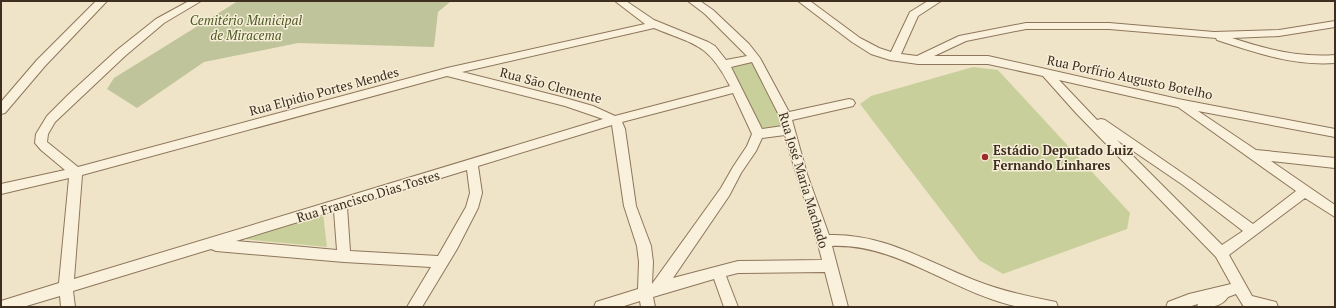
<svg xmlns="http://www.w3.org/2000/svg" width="1336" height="308" font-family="'PT Serif',serif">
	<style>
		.green { fill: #c9cf9b }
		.cemetery { fill: #bfc49a }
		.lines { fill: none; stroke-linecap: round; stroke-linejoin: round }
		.minor-casing { stroke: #8d765c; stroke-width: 2 }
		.minor { fill: #faf1dc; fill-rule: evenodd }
		.poi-dot { fill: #9e2a2b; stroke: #f7eed8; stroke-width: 1.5 }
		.labels { text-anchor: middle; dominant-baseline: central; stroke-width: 3; stroke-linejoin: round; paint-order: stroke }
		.park-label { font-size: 13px; font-style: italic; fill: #4d5a26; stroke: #f7eed8 }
		.street-label { font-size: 13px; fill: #3d2e20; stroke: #f7eed8 }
		.poi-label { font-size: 13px; font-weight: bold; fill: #3d2e20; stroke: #f7eed8; text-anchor: start }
	</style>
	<rect width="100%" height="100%" fill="#f0e4c8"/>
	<path class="green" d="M752,59L784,127L754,130L727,65Z
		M973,67L998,70L1130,213L1127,229L1003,274L979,260L860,104L871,96Z
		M323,213L327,247L242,239Z"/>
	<path class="cemetery" d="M238,1H451L438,12L434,47L298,43L204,62L137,108L107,89L114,78Z"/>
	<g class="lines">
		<g class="minor-casing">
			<path id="minor" d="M96,1H107L45,66L5,113L1,114V102L37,60Z
				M189,1H201L164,23L125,56L55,122L48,134L47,142L78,167L447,68L645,24L615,1H626L654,20L708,42L715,46L726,60L747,56L705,14L688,1H700L713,10L749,44L760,58L789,112L849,99L853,100L855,103L853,106L849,107L792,120L807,174L829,235C882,233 926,261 974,280C999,290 1025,296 1051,301L1056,302L1058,307C1045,307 1031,308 1019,307C955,294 898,243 832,246L848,307H834L825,272L738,273L726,276L738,307H724L714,279L653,297L655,307H641L640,301L621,307H594L596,302L638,289L639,262L637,246L624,206L612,125L478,166L482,193L478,208L457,249L422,307H407L431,267L344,262L216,251L211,249L73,291L75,307H61L60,296L23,307H1V301L59,283L69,178L1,194V184L65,170L41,150L35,143L36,134L47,116L69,94L117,50L156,19ZM654,28C695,45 708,43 730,86L615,116L593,106L565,98L462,72ZM752,62L780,117L783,126L762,129L731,67ZM447,76L565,106L603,119L74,279L82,175ZM733,93L752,134L747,146L733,167L721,188L652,284L653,262L651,246L636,206L625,129L622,122ZM785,135C796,177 812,218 822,260L738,261L673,278L729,196L741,173L756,151L762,138ZM467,170L470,193L466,207L438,256L350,251L347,207ZM334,211L337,250L236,241Z
				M798,1H810L860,38L879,48L891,52L910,12L928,1H941L918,16L901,54L917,56L959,36L1026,23H1109L1214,32L1279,30L1335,21V27L1279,36L1232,38C1266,49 1299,58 1335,55V63C1294,66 1256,53 1217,40L1216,38L1109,29H1026L966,41L934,56H988L1178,99L1335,129V137L1198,111L1256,150L1335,158V168L1271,161L1335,205V217L1305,198L1229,255L1252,296L1276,302L1278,307H1244L1236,294L1228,297C1221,308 1209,307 1197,307L1198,304L1188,307H1166L1168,302L1189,294L1231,284L1216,257L1076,113L1043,76L988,64H918L890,60L871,54L852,42ZM1059,80L1178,107L1296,191L1253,224L1191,179L1105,120L1101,119L1097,120ZM1117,140L1183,185L1243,231L1222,245Z"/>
		</g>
		<use href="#minor" class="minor"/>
	</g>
	<circle class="poi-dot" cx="985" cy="157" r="4"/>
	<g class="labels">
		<g class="park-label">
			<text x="246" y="20">Cemitério Municipal<tspan x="246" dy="15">de Miracema</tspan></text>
		</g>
		<g class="street-label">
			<text transform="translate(1130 77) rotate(12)">Rua Porfírio Augusto Botelho</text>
			<text transform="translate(551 85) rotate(15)">Rua São Clemente</text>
			<text transform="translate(324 91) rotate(-15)">Rua Elpidio Portes Mendes</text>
			<text transform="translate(804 180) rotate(73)">Rua José Maria Machado</text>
			<text transform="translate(368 196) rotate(-17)">Rua Francisco Dias Tostes</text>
		</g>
		<g class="poi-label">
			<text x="993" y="150">Estádio Deputado Luiz<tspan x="993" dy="15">Fernando Linhares</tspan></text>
		</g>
	</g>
	<rect width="1336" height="308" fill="none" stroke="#3d2e20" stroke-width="4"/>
</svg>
